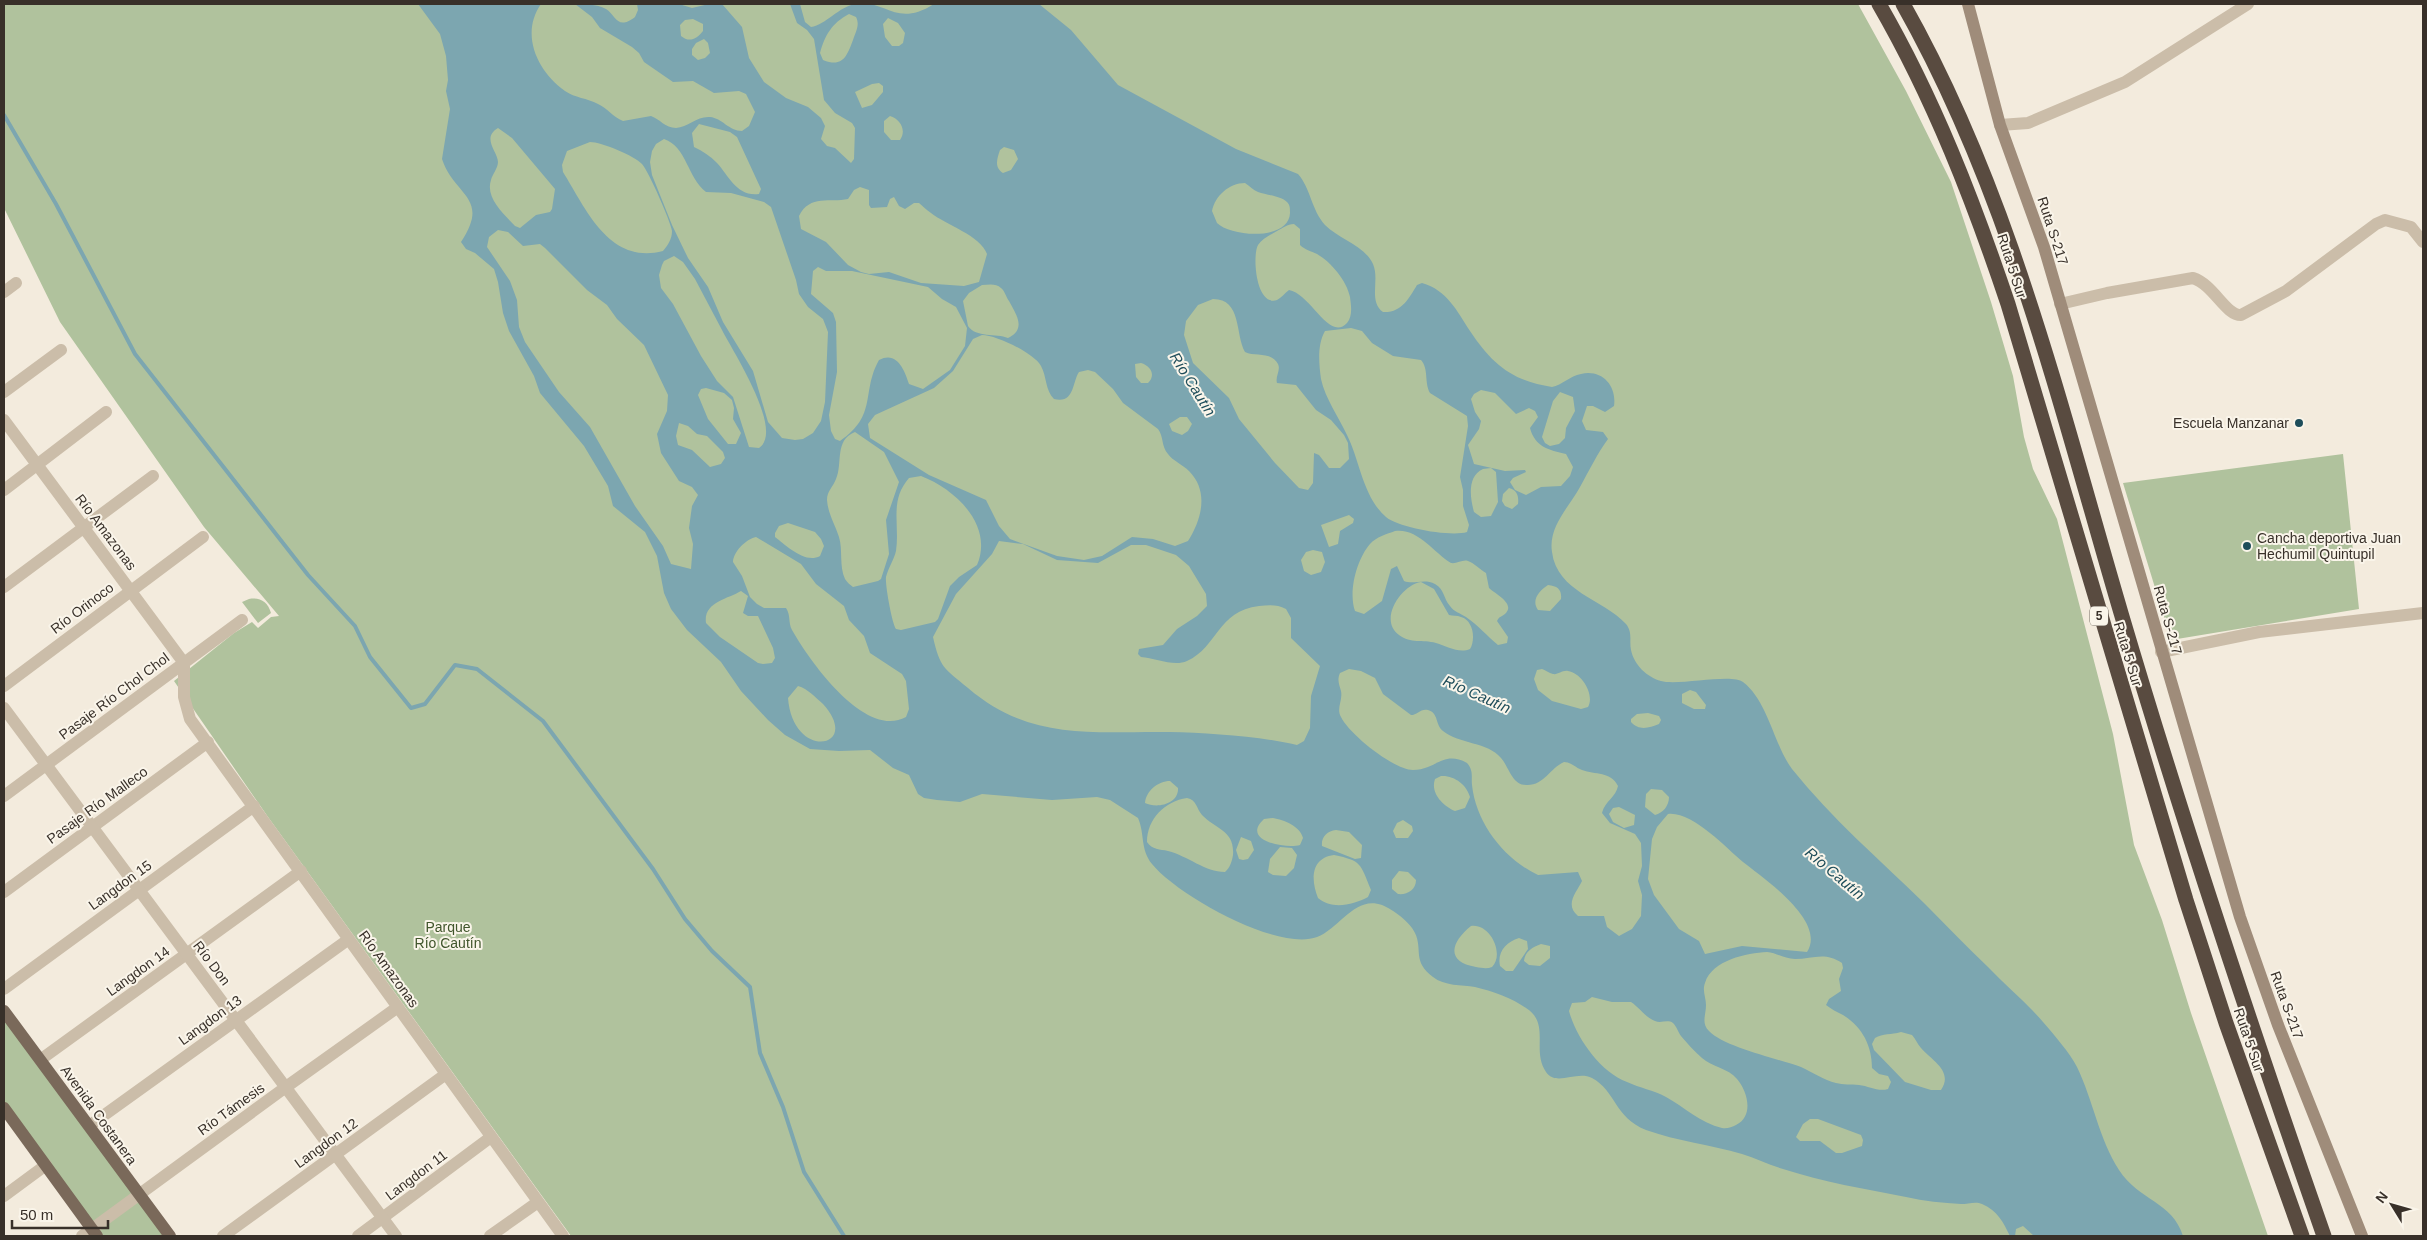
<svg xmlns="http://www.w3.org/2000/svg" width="2427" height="1240" font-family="Arial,sans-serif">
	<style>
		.green { fill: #b0c29d }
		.water { fill: #7ca6b0; fill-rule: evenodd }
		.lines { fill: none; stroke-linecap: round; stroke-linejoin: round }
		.stream { stroke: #7ca6b0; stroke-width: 4 }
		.minor { stroke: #cbbda9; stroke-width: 12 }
		.tertiary { stroke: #cbbda9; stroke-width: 12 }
		.secondary { stroke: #9f8c7a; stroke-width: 12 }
		.primary { stroke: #7a695a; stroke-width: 12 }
		.motorway { stroke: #594b40; stroke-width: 15 }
		.poi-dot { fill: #1e4d5a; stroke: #faf5ea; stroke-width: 2 }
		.labels { text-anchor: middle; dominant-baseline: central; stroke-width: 4; stroke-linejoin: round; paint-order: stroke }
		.shield { fill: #faf5ea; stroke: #726b63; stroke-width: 1 }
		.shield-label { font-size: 12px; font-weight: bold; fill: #383029 }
		.street-label { font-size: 14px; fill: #383029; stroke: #faf5ea }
		.poi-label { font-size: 14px; fill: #383029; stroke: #faf5ea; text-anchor: end }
		.park-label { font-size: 14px; fill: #41562c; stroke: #faf5ea }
		.water-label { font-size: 15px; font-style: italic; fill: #1e4d5a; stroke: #faf5ea }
	</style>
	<rect width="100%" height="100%" fill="#f3ebdd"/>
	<path class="green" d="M4,4H1858L1906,91L1951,182L1991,302L2013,376L2024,437L2033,469L2057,519L2113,734L2134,845L2162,920L2191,1013L2268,1236H571L268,817L174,681L234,633L252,622L258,628L271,617L279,616L204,527L60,322L4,208Z
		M2343,454L2359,609L2171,640L2123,483Z
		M249,599C260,597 268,602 271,613L258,623L242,602Z
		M4,1016L166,1236H102L4,1104Z"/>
	<path class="water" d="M418,4H541C520,34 537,71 565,91C575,98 587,98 598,104C607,108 613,117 623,121L651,116C660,119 665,128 676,128C688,127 697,116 710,117C722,118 729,131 742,131L749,126L755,112L746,94L739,91L714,93L693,81L673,82L644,62L639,53L632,47L600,28L592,17L575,4C585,4 596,4 606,9C616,15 617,31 635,17L638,10L637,4H679L692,8L709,4H722L742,27L749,58L764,82L786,98L808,107L821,118L825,126L821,139L827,146L835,148L851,163L854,159L855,128L852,123L835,113L824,100L814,39L807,30L797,23L790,4H800L805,22L811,27C826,25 839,6 856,4C887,0 896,28 934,4H1039L1071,30L1118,85L1236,149L1298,174C1311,189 1311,209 1325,225C1339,239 1365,246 1373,264C1380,280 1368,301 1383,312C1402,313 1409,298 1417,285L1422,283C1447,290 1457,311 1470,331C1492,364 1512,381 1552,387C1562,385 1570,376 1581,374C1602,369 1617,386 1614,406L1605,412L1593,406H1587L1582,421L1586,430L1603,432L1608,439C1597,454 1589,471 1580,487C1569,507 1548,527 1552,552C1557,592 1603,599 1626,624C1633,633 1629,640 1631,650C1634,665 1647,677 1661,681C1678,686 1732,673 1743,682C1768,701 1774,745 1792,769C1831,818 1880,860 1925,904C1946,925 1967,947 1988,967C2006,986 2027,1003 2043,1022C2055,1036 2069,1052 2077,1067C2093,1100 2099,1139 2119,1170C2139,1201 2172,1201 2183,1236H2034L2023,1226L2016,1229L2015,1236H2010C2003,1222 1998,1211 1982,1204C1976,1201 1968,1204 1961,1204C1943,1203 1924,1201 1906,1197C1865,1189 1823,1182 1783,1169C1769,1165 1756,1158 1742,1154C1711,1145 1677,1141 1646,1130C1614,1117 1616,1091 1592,1078C1577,1070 1556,1087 1546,1072C1531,1050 1551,1024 1526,1008C1512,998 1492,991 1475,987C1462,985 1444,986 1433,977C1412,961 1423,950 1415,933C1410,922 1394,910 1382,905C1355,895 1340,928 1317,937C1278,952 1177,895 1152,864C1140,849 1145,834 1138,818L1110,800L1097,797L1052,800L982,794L960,802L937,800L924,798L918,794L909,775L893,768L870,750L839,751L810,749L785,735L768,720L741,691L721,662L687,630L671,609L664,593L657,556L645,532L613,506L608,486L584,446L540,393L534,376L509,331L503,313L498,282L494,269L475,253L466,249L461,242C491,197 454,196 442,159L450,109L446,91L448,80L446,56L440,34ZM849,14L856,17C860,25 856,31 853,40C847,56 843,68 823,60L820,53C825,35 832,23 849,14ZM888,18L898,23L905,33L903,43L899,46H892L885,37L883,24ZM693,19L703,24V31C697,39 689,43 681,36L680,25L685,20ZM704,39L708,43L710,53L705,58L698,60L692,55V49L696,43ZM879,83L883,86V92L872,105L862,108L855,92L872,84ZM890,116C900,119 907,130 900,140H891L884,132V121ZM699,124L730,132L737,137L761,189L759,194C737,197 729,176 717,163C710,156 703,151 694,147L692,133ZM498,128L512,138L555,189L552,209L550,212L536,215L520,228L515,226C504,214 485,198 491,180C492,175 498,168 498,162C498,152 481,138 498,128ZM664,139C687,147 687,177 706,192L731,193L764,202L771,207L796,280L799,294L808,307L823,319L828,332L825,402L821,421L813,433L803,439L795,440L782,438L768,422L753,371L723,322L708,287L688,258L672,225L652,175L650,162L652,151L656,144ZM590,142C601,142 635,156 642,164C648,170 671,222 672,231C672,239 668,245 663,251C609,265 586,209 563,172L562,165L567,151ZM1004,147L1014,150L1018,159L1011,170L1003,173C994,167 997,159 1000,150ZM1245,183C1250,186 1253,190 1258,192C1266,195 1281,196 1287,202C1290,205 1290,208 1290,213C1289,241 1231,237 1217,223L1212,211C1215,196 1229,183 1245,183ZM860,187L869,190V205L871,208L887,207L890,199L894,197L899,206L905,209L914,203H919C923,206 926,210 931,213C946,225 980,235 987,254L979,282L964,286L921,283L889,272L869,274L861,272L848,265L826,242L801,229L799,216C810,194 830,203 848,199L854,190ZM1294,224L1300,229V245C1305,250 1311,251 1317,254C1331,262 1347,281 1350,297C1351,305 1353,316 1347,323C1329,342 1311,294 1289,290C1285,293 1281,298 1277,300C1256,307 1252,256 1258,245C1262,239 1270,235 1277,231C1283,228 1287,224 1294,224ZM498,230L508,232L523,246L540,244L545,248L587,290L607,305L617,319L644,345L668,395L667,411L657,434L661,453L679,481L692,487L698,495L692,506L689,528L693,544L691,569L671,564L663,546L635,506L590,427L559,392L525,342L519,327L517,300L510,281L487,247L489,237ZM674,256L683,262L695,279C704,296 713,313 722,330C732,350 785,431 759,448L749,447L733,397L717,381L701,356L673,304L661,288L659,275L662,265L664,261ZM818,267L826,271H852L928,287L942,299L956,307L967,328L965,346L950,370L923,389L909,384C905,371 897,350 879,360C861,392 878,415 840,441L835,439L831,431L829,415L837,372L836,322L833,313L811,294L813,271ZM982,285C988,285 996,283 1001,288C1005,291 1006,297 1009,301C1016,314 1027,329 1008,338C996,333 976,338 968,326L963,301L969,293ZM1213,299C1242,299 1235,334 1245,352C1255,357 1271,351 1278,364C1281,370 1275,377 1277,383L1296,385L1316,410L1331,420L1344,435L1348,443L1349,459L1340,468H1329L1319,455L1314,453L1313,483L1308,490L1299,488L1275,463L1239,419L1229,398L1193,363L1184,335L1186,321L1198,305ZM1351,328L1362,331L1372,343L1393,356L1421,360C1429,369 1424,382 1430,393L1467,416L1468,426L1460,477L1463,490V506L1469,525L1467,532C1451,537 1399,528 1386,517C1363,497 1360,461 1347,435C1339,418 1325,398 1321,379C1319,364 1317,345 1325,331ZM982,335C996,335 1034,353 1041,366C1047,377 1045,390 1054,399C1075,404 1072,382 1079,372L1088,370L1095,372L1113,389L1123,403L1158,429C1164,437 1161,446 1168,454C1173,461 1182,464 1189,471C1209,491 1202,519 1188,541L1175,546L1153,539L1132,537L1102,556L1084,560L1057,556L1010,539L999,526L986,500L929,475L870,438L868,424L875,415L934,388L953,371L973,339ZM1141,363C1151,366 1156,375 1148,383H1141L1136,377L1135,364ZM706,388L724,393L732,400L734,408L733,419L741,433L736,444H728L708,419L698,395L701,389ZM1481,390L1495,393L1516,414L1529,408L1535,411L1538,417L1530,428C1535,447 1549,450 1566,454L1573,467L1570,476L1561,486L1541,487L1526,495L1515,490L1510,482L1513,478L1526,472L1525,470L1505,471L1474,464L1468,445L1479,429L1481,421L1475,412L1471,399L1474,394ZM1560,392L1573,397L1575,411L1566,428L1565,438L1559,444L1550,446L1545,443L1542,437L1553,401ZM1180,417H1187L1192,424L1188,431L1182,435L1172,431L1169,424ZM679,423L688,426L697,434L707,436L723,452L725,458L721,464L710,467L692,450L678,445L676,436ZM855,432L884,452L899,482L886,520L889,554L881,579L878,581L853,587C850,585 847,582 845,579C839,566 843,550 839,537C835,524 828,514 827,500C827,491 833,487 836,479C843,464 834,440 855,432ZM1483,469L1491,468L1496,472L1498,502L1491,516L1481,517L1474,512C1470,498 1467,476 1483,469ZM921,476C955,489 994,525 977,565L959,577L950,586L938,619L935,622L901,630L896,629C892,623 885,585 886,577C888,568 894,560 896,551C900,524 889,501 909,478ZM1509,488C1517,490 1519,496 1518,504L1512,509L1505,506L1502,501L1503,494ZM1349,515L1354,519L1353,523L1340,531L1338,544L1329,547L1321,525ZM788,523L815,532L821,539L824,546L820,556C805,564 787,546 775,537V533L779,526ZM1395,531C1418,528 1433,552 1451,563C1457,564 1463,559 1468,561C1474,563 1481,570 1486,573L1489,588C1494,593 1515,603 1506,613C1502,617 1499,616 1497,621L1508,637L1507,643L1498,645C1487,636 1478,625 1466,617C1460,613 1454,612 1450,606C1443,598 1445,590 1435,584C1424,578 1414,585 1404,581L1397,566L1391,569L1382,601L1364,614L1355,611C1348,591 1357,559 1370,544C1376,537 1387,534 1395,531ZM756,537L801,564L816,584L844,606L849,620L864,636L870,653L902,674L906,681L909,709L906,717C865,740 809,660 792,630C788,623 791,615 786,608H764L757,604L750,597L742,576L733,562C733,552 746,539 756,537ZM999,541L1023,544L1057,560L1098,563L1131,545H1146L1176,555L1189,566L1206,594L1207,606L1197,616L1177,629L1163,645L1139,649L1138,654L1141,657C1155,658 1174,667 1187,661C1218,647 1217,611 1259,606C1269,605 1277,604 1286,609L1291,618V638L1320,666L1311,696L1310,728L1304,741L1297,745C1259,736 1209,733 1169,732C1093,731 1031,742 968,688C944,668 940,668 933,637L956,594L992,554ZM1313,550L1322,552L1325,562L1321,572L1311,575L1304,571L1301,560L1306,552ZM1421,582L1434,589L1449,615C1453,616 1457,615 1461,617C1473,620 1476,639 1470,649C1459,654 1447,646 1436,643C1422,639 1411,644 1399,635C1378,620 1401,585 1421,582ZM1548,585C1558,586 1562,590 1561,599L1550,611L1538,610C1531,600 1539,591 1548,585ZM741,591L748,596L743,613L748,616H758L773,648L775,658L772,663L763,664L758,663L720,637L706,623C703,602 728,599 741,591ZM1349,669L1361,671L1375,678L1383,694L1411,715C1417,715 1421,708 1428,710C1439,713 1435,725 1443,731C1459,744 1488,742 1501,758C1509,767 1512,785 1526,785C1544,786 1550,768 1564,762C1571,762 1576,768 1582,770C1595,775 1611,771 1618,786C1616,797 1605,801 1602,813L1610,823L1635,834L1641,843L1642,866L1638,881L1642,895L1641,916L1632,929L1619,936L1607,927L1604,916H1578C1564,904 1577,892 1582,881L1578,872L1538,875C1504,859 1476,823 1472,785C1471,777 1474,771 1467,763C1443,750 1436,770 1413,770C1394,770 1349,734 1341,717C1336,708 1343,701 1341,691C1339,684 1337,680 1340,673ZM1542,669C1545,670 1549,673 1553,674C1558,675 1562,670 1568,671C1582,673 1595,695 1588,707L1581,709L1552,701L1538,690L1534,679L1537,670ZM798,686C808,689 815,697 823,704C863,748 793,762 788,698ZM1690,690L1696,692L1706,705L1705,709H1694L1682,703V694ZM1648,713L1659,716L1661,720L1659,724C1649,728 1639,731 1631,722V719L1637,714ZM1441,776C1454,775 1467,785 1470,797L1465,808L1455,811C1443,806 1430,793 1435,779ZM1170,781L1178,788C1179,804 1157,809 1145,803C1146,791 1158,781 1170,781ZM1651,789L1662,790L1669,797C1669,806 1663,813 1655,815L1645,807L1646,794ZM1187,798C1197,800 1196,808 1202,815C1215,829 1235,830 1233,855C1232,861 1230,868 1225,872C1205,872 1188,856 1168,851C1160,849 1152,850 1147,842C1147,819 1165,801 1187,798ZM1619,807L1635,815L1634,825L1624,828L1613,822L1609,814L1613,808ZM1668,814C1692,811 1725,847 1743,862C1763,878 1827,921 1807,952L1742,946L1705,954L1699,941L1679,929L1654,895L1648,879L1652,839L1657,827ZM1273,818C1284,820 1300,826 1303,838L1300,845C1286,849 1240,841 1264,819ZM1403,820L1412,826L1413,831L1408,838H1396L1393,831L1397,823ZM1336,830L1349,832L1362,845L1361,858L1355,859L1322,846C1321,837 1327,831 1336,830ZM1241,837L1251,841L1254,850L1248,859L1243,860L1239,859L1236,850ZM1280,847L1292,848L1297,855L1294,868L1286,876L1273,875L1268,872L1270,859ZM1334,855C1362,861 1360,863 1371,890L1368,897C1353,905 1332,910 1318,898C1311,881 1310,858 1334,855ZM1399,871L1408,872L1416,880C1416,890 1407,895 1398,894L1392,889V880ZM1471,926C1490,923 1505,954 1492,967C1487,969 1482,968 1476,967C1445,962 1451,942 1471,926ZM1519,938L1527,941L1528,949L1513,971H1506L1500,966C1497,952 1506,942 1519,938ZM1541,944L1550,946V958L1540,966L1529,965L1524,961C1525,951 1533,947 1541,944ZM1767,952C1777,953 1785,959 1795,959C1812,959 1825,951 1842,963L1843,968L1839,979L1841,991L1829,999L1826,1005C1831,1009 1837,1012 1843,1015C1862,1027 1872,1045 1872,1068L1879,1074L1888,1076L1891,1082L1888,1089C1878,1092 1869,1086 1859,1085C1851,1084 1843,1085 1836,1083C1824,1080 1812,1072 1801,1067C1779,1059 1724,1047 1709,1031C1701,1023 1706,1015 1706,1005C1706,997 1702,991 1705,983C1712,960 1747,953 1767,952ZM1592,997L1612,1002H1631C1640,1008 1645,1017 1655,1021C1661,1024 1667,1019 1673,1023C1677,1027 1678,1032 1681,1036C1687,1043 1695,1052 1702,1058C1712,1067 1728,1068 1737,1079C1748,1092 1754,1116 1736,1125C1732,1127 1727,1129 1722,1128C1701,1123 1684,1107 1666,1097C1653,1090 1640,1088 1627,1082C1600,1072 1576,1037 1569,1011L1572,1003L1585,1002ZM1901,1032L1912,1035C1916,1039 1917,1044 1921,1048C1931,1060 1954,1071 1941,1090H1931L1905,1082L1874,1050L1872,1044L1875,1038C1883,1033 1891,1035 1901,1032ZM1810,1119H1818L1861,1135L1863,1140L1862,1146L1842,1153H1836L1820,1141H1800L1796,1137L1803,1124Z"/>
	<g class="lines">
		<path class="stream" d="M4,115L56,204L135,354L308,575L355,626L370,657L411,708L425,704L455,665L477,669L543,721L653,869L685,919L712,951L750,987L760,1053L783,1107L804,1172L844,1236"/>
		<path class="minor" d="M2000,125L2028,123L2125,82L2248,4
			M4,292L16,283
			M2060,304L2107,293L2193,278C2214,285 2225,315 2241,315L2286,291L2376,224L2385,220L2411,227L2423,242
			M4,392L61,350
			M4,420L184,663V697L190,719L563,1236
			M4,490L106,412
			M4,587L153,476
			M2161,652L2259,632L2423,613
			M4,686L203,537
			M4,796L242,620
			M4,892L208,742
			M4,989L254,806
			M40,1060L301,871
			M286,1087L398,1007
			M89,1126L349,939
			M4,1196L46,1165
			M82,1236L92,1229
			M223,1236L446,1074
			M358,1236L491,1137
			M490,1236L538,1202"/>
		<path class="tertiary" d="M4,708L396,1236
			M92,1229L286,1087"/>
		<path class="secondary" d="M1968,4L2000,125L2044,247L2240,917L2278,1025L2362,1236"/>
		<path class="primary" d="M4,1011L170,1236
			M4,1108L97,1236"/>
		<path class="motorway" d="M1879,4C1934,99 1973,200 2008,304L2186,900L2226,1023L2302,1236
			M1903,4C2010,193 2060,406 2121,613C2183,823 2252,1030 2324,1236"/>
	</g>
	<g class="poi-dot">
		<circle cx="2299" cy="423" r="5"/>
		<circle cx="2247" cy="546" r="5"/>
	</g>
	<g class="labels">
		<rect class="shield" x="2090" y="606.5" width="18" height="19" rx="4"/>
		<g class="shield-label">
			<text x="2099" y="616">5</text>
		</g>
		<g class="street-label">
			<text transform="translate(2053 231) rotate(72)">Ruta S-217</text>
			<text transform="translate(2012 266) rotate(72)">Ruta 5 Sur</text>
			<text transform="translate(106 532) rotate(53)">Río Amazonas</text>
			<text transform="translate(82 608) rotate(-37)">Río Orinoco</text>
			<text transform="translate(2168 620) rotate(74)">Ruta S-217</text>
			<text transform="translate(2128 654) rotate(73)">Ruta 5 Sur</text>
			<text transform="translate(114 696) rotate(-37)">Pasaje Río Chol Chol</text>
			<text transform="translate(97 805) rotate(-36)">Pasaje Río Malleco</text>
			<text transform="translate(120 885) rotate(-36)">Langdon 15</text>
			<text transform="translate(212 963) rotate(53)">Río Don</text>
			<text transform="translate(389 969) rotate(54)">Río Amazonas</text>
			<text transform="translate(138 971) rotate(-36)">Langdon 14</text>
			<text transform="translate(2287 1005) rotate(70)">Ruta S-217</text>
			<text transform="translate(210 1020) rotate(-36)">Langdon 13</text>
			<text transform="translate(2249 1040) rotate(71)">Ruta 5 Sur</text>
			<text transform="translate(231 1109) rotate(-36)">Río Támesis</text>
			<text transform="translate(99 1115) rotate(54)">Avenida Costanera</text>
			<text transform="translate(326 1143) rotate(-36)">Langdon 12</text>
			<text transform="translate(416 1175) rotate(-37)">Langdon 11</text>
		</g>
		<g class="poi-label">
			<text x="2289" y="423">Escuela Manzanar</text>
			<text x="2257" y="538" text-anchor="start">Cancha deportiva Juan<tspan x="2257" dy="16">Hechumil Quintupil</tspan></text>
		</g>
		<g class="park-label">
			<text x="448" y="927">Parque<tspan x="448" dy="16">Río Cautín</tspan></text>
		</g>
		<g class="water-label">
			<text transform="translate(1193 384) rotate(58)">Río Cautín</text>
			<text transform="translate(1477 694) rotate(24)">Río Cautín</text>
			<text transform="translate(1835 873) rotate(40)">Río Cautín</text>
		</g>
	</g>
	<rect width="2427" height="1240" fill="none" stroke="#383029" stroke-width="10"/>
	<g transform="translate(2392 1205) rotate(307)" stroke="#faf5ea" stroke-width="4" paint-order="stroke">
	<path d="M0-4L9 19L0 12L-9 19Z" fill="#383029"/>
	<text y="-8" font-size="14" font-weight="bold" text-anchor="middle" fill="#383029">N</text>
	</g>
	<path d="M12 1220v8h96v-8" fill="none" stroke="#383029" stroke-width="2.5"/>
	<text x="20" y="1220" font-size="15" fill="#383029" stroke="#faf5ea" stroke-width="4" paint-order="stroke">50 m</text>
</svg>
